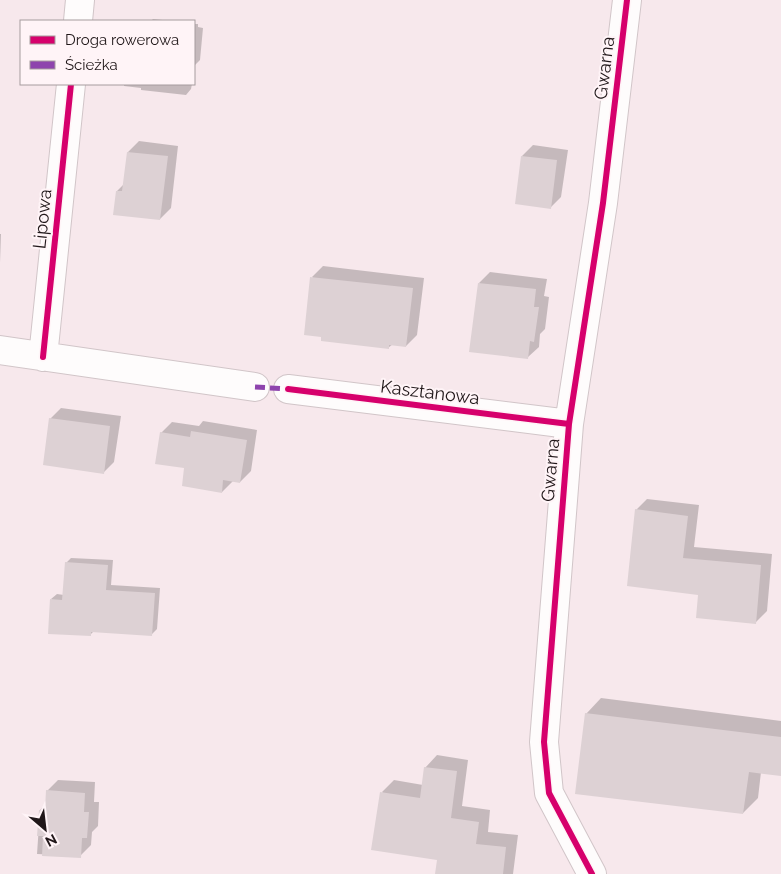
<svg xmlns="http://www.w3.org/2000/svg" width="781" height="874" font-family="Raleway,sans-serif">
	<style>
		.shadow { fill: #0003 }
		.building { fill: #ddd1d4 }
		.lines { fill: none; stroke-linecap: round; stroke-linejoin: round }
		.minor-casing { stroke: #d1c5c8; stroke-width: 30 }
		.minor { stroke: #fefcfc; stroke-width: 28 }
		.quiet { stroke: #8e44ad; stroke-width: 5; stroke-dasharray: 10 5; stroke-linecap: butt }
		.cycleway-casing { stroke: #fff4f7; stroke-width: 9 }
		.cycleway { stroke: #d6006c; stroke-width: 6 }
		.labels { text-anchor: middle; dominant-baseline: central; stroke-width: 4; stroke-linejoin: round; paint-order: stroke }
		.street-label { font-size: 18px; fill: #201719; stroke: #fff4f7 }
	</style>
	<rect width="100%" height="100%" fill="#f7e8ec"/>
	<path class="shadow" d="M153,19L172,21H151Z
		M194,24H198V27L203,28L200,60L194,66Z
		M124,84H192L191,89L186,95L141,90V88L124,86Z
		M139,141L178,146L171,208L160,219L117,191L124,184L128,152Z
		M533,145L568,150L561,197L550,208L522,156Z
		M0,234H1L0,263Z
		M323,266L424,278L417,335L406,346L393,344L388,348L312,277Z
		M490,272L547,279L544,296L549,297L545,329L540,334L539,347L528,357L479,283Z
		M61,408L121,416L114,462L103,473L50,419Z
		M203,421L257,430L251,471L240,482L233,481L222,492L186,467L161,433L172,422L199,426Z
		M647,499L699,505L694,547L772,554L767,611L756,622L699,594L636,510Z
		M71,558L113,560L111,585L160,588L157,629L151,635L94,631L90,635L51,599L57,594L64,595L66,563Z
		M601,698L781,721V775L761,772L758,798L743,813L586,714Z
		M437,755L468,760L462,806L490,810L488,832L518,835L513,874H436L438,859L382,792L394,780L423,785L425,768Z
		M58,780L95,782L94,802H99L98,826L92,832L91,845L80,856L37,854L40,810L46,804L47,791Z"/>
	<path class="building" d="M127,152L168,156L160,220L113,215L116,191H122Z
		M521,156L557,160L551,209L515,204Z
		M310,277L413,288L406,347L389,345V349L321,341V337L304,335Z
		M478,283L536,289L534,307H539L534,342L530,341L528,359L469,352Z
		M49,418L110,426L104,474L43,465Z
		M191,431L247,440L240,483L223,480L222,493L182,486L184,468L155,464L160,432L190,437Z
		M635,509L688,516L683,558L761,565L756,624L696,618L698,595L627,586Z
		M65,562L108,565L106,590L155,593L152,636L91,632V636L48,634L50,599L62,600Z
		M585,713L781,737V776L749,772L743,814L575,794Z
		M424,767L457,771L451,818L479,822L476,844L506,847L503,874H435L437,860L371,850L380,792L420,798Z
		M46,790L85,793L84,812H89L87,838H82L81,858L42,856L43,836H37L39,810H45Z"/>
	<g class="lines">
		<g class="minor-casing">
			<path id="minor" d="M78,21L80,0
				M0,350L255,387
				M43,357L71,84
				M288,389L569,424
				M592,874L549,793L544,742L569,424L603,203L627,0"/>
		</g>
		<use href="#minor" class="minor"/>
		<path class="quiet" d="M255,387L288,389"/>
		<g class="cycleway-casing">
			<path id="cycleway" d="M43,357L71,84
				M288,389L569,424
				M592,874L549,793L544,742L569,424L603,203L627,0"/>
		</g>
		<use href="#cycleway" class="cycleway"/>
	</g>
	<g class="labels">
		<g class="street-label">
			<text transform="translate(604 68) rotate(-83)">Gwarna</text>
			<text transform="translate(42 219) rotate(-84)">Lipowa</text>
			<text transform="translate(430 392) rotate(7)">Kasztanowa</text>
			<text transform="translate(550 470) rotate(-85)">Gwarna</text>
		</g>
	</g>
	<rect x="20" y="20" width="175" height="65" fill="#fff4f7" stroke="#a69c9e"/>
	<rect x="30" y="36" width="25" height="8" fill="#d6006c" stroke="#a69c9e"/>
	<text x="65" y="45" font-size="15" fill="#201719">Droga rowerowa</text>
	<rect x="30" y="61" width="25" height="8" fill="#8e44ad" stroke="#a69c9e"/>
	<text x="65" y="70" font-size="15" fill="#201719">Ścieżka</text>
	<g transform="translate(45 829) rotate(152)" stroke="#fff4f7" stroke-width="4" paint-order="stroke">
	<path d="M0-4L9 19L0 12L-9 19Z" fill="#201719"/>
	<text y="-8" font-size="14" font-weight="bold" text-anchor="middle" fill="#201719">N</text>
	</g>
</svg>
